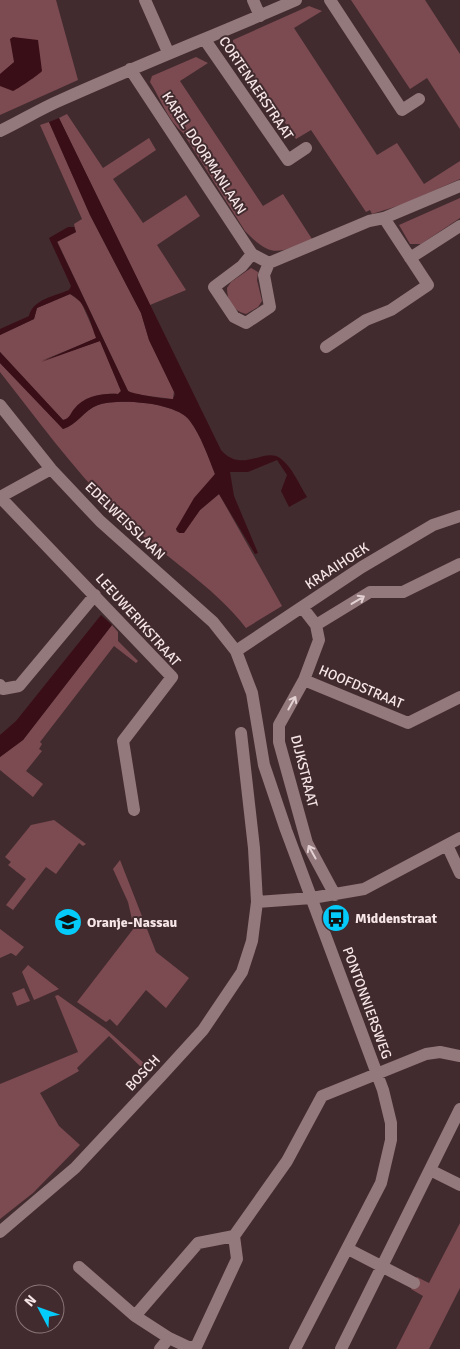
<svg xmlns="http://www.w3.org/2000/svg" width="460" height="1349" font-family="Signika,sans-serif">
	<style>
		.green { fill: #7c4b51 }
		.water { fill: #3a0e17 }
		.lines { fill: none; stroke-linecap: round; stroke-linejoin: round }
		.minor { stroke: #93797c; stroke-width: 12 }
		.oneway { stroke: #e2d0d2 }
		.labels { text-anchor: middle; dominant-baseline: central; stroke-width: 4; stroke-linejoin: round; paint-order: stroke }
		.street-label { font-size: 14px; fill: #f6e6e8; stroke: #422b2e }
		.poi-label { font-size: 14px; font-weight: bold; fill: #f6e6e8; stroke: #422b2e; text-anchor: start }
	</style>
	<rect width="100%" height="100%" fill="#422b2e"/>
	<path class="green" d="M0,0H56L78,80L0,115Z
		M351,0H425L460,54V129L427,78L410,89Z
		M309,6L322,11L294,28L377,155L397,143L424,184L460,161V179L404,204L372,214L370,210L366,212L311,130L296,139L233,46V40Z
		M196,57L208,63L180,81L263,206L283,194L312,239C279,253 272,259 245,231L183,133C167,119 161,99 150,82L152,76Z
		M67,114L103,168L149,138L156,150L113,179L143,223L186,195L200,216L157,245L186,290L150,305L59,118Z
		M49,122L90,215L141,313L149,340L174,391L173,399L133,394L128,391L57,241L76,232L74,224L82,219L40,125Z
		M460,198V218L421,244H410L399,225Z
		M251,268L258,272L257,280L262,301L258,307L246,314C233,311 227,301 227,288L231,282Z
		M70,294L81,302L97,338L41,361L100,341L121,391L118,394C98,392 78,402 68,419L63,420L0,352V335L34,319L37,308Z
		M0,363L63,429C77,425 84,410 98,405C118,398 177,402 190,421C201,436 208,456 215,474L176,529L177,532H184L200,510L219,494L282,606L246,628C213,585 164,557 125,520C78,476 40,423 0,372Z
		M112,625L118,632V641L138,661L136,663L114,646L40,742L42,744L39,749L42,751L26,771L43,784L33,797L0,770V757L23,740Z
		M54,820L86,844L83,846L79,843L56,874L46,867L13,910L6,905L26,879L8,865L11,862L5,857L31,825Z
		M120,860L156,952L189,978L166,1008L146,990L117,1026L110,1019L106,1022L77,1002L134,928L128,902L113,869Z
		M0,929L24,947L16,956L11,953L0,958Z
		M28,965L59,989L34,1000L22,972Z
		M24,988L30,1001L17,1006L12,993Z
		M58,995L106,1029L146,1065L143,1069L109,1036L77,1068L79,1071L40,1093L59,1126L80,1145L33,1193L0,1219V1084L78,1052L55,996Z
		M460,1223V1288L429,1349H396L423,1296L411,1289L417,1277L429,1283Z"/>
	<path class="water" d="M13,37L38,40L42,71C40,74 16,90 13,91L0,86V74L14,62L10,39Z
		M59,118L221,450C242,474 264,447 280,458C292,467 299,484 307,497L289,507L281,491L287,475L277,460L248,472H230L234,496L258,553L255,554L219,494L200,510L184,533H179L176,529L194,498L215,474C208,456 201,436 190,421C177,402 118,398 98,405C84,410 77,425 63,429L0,363V352L63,420C70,418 70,414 74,409C84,396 102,393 118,394L121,391L100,341L41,362L96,338C91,324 86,301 70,294L37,308L34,319L0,335V329L29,316C33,299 55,296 69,290L71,286L49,238L68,227H74L76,232L57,242L128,391C133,394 168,400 173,399L175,394L149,340L141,313L90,215L49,122Z
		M101,615L112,625L23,740L0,757V735L16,721Z"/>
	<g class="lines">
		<path class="minor" d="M145,0L168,52
			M253,0L260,16
			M330,0L402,110L419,99
			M205,40L288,160L306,148
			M130,69L252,254L269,263L369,221L384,218L460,186
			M0,131C21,121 40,109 61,100C139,65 218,34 296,0
			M252,254L242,266L214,287L234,317L246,323L270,307L264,275L269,263
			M410,258L460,226
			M326,347L366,320L391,310L428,285L384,218
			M0,405L51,469L100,521L213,622L236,651L252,693L264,765L286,830L383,1090L391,1123V1140L381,1183L295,1349
			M0,497L172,677L123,741L134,810
			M0,497L51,469
			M302,607L316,625L319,640L304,680L279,725V742L307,843L335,895
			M316,625L370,592H403L460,564
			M236,651L362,567L433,525L460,516
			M304,680L408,723L460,697
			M0,685L3,689L19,686L95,595
			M447,845L460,873
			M257,902L312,898L364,889L460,838
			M430,1170L460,1185
			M0,1232L75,1168L161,1076L203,1030L242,972L252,941L257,902L254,848L241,733
			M348,1249L414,1283
			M79,1267L135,1316L169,1338
			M135,1316L198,1243L234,1236
			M160,1349L169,1338L188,1347H194
			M195,1349L237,1259L234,1236L287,1161L322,1096L426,1054L440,1052L460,1056
			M341,1349L460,1109"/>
	</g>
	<defs><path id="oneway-shaft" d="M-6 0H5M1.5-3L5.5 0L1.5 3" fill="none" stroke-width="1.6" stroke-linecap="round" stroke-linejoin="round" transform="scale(1.25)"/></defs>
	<g class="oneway">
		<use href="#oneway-shaft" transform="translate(358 600) rotate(-31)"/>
		<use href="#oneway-shaft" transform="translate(292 703) rotate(-61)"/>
		<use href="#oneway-shaft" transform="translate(312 852) rotate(-119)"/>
	</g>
	<defs>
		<g id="bus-disc" transform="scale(1.4375)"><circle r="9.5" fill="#04cbf9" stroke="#422b2e"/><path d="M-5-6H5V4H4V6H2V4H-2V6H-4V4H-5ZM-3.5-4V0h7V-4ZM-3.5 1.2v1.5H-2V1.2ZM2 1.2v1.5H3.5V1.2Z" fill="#111"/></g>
		<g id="school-disc" transform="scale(1.4375)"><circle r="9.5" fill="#04cbf9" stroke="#422b2e"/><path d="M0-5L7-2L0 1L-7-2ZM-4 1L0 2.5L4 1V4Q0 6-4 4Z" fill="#111"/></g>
	</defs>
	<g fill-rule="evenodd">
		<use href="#bus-disc" x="336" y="918"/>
		<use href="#school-disc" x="68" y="922"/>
	</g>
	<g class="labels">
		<g class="street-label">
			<text transform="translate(256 88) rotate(56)">CORTENAERSTRAAT</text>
			<text transform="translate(204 153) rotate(57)">KAREL DOORMANLAAN</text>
			<text transform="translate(125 521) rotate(44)">EDELWEISSLAAN</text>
			<text transform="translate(337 566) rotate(-33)">KRAAIHOEK</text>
			<text transform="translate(138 620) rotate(48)">LEEUWERIKSTRAAT</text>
			<text transform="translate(361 687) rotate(23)">HOOFDSTRAAT</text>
			<text transform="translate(304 771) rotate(76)">DIJKSTRAAT</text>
			<text transform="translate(367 1003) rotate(70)">PONTONNIERSWEG</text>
			<text transform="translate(143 1073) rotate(-47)">BOSCH</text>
		</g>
		<g class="poi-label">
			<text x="355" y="918">Middenstraat</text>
			<text x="87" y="922">Oranje-Nassau</text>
		</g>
	</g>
	<g transform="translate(40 1309) rotate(311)"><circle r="24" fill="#422b2e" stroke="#8a7678"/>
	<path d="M0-4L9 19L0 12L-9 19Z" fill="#04cbf9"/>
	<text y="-8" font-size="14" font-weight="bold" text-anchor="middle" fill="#f6e6e8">N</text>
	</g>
</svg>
